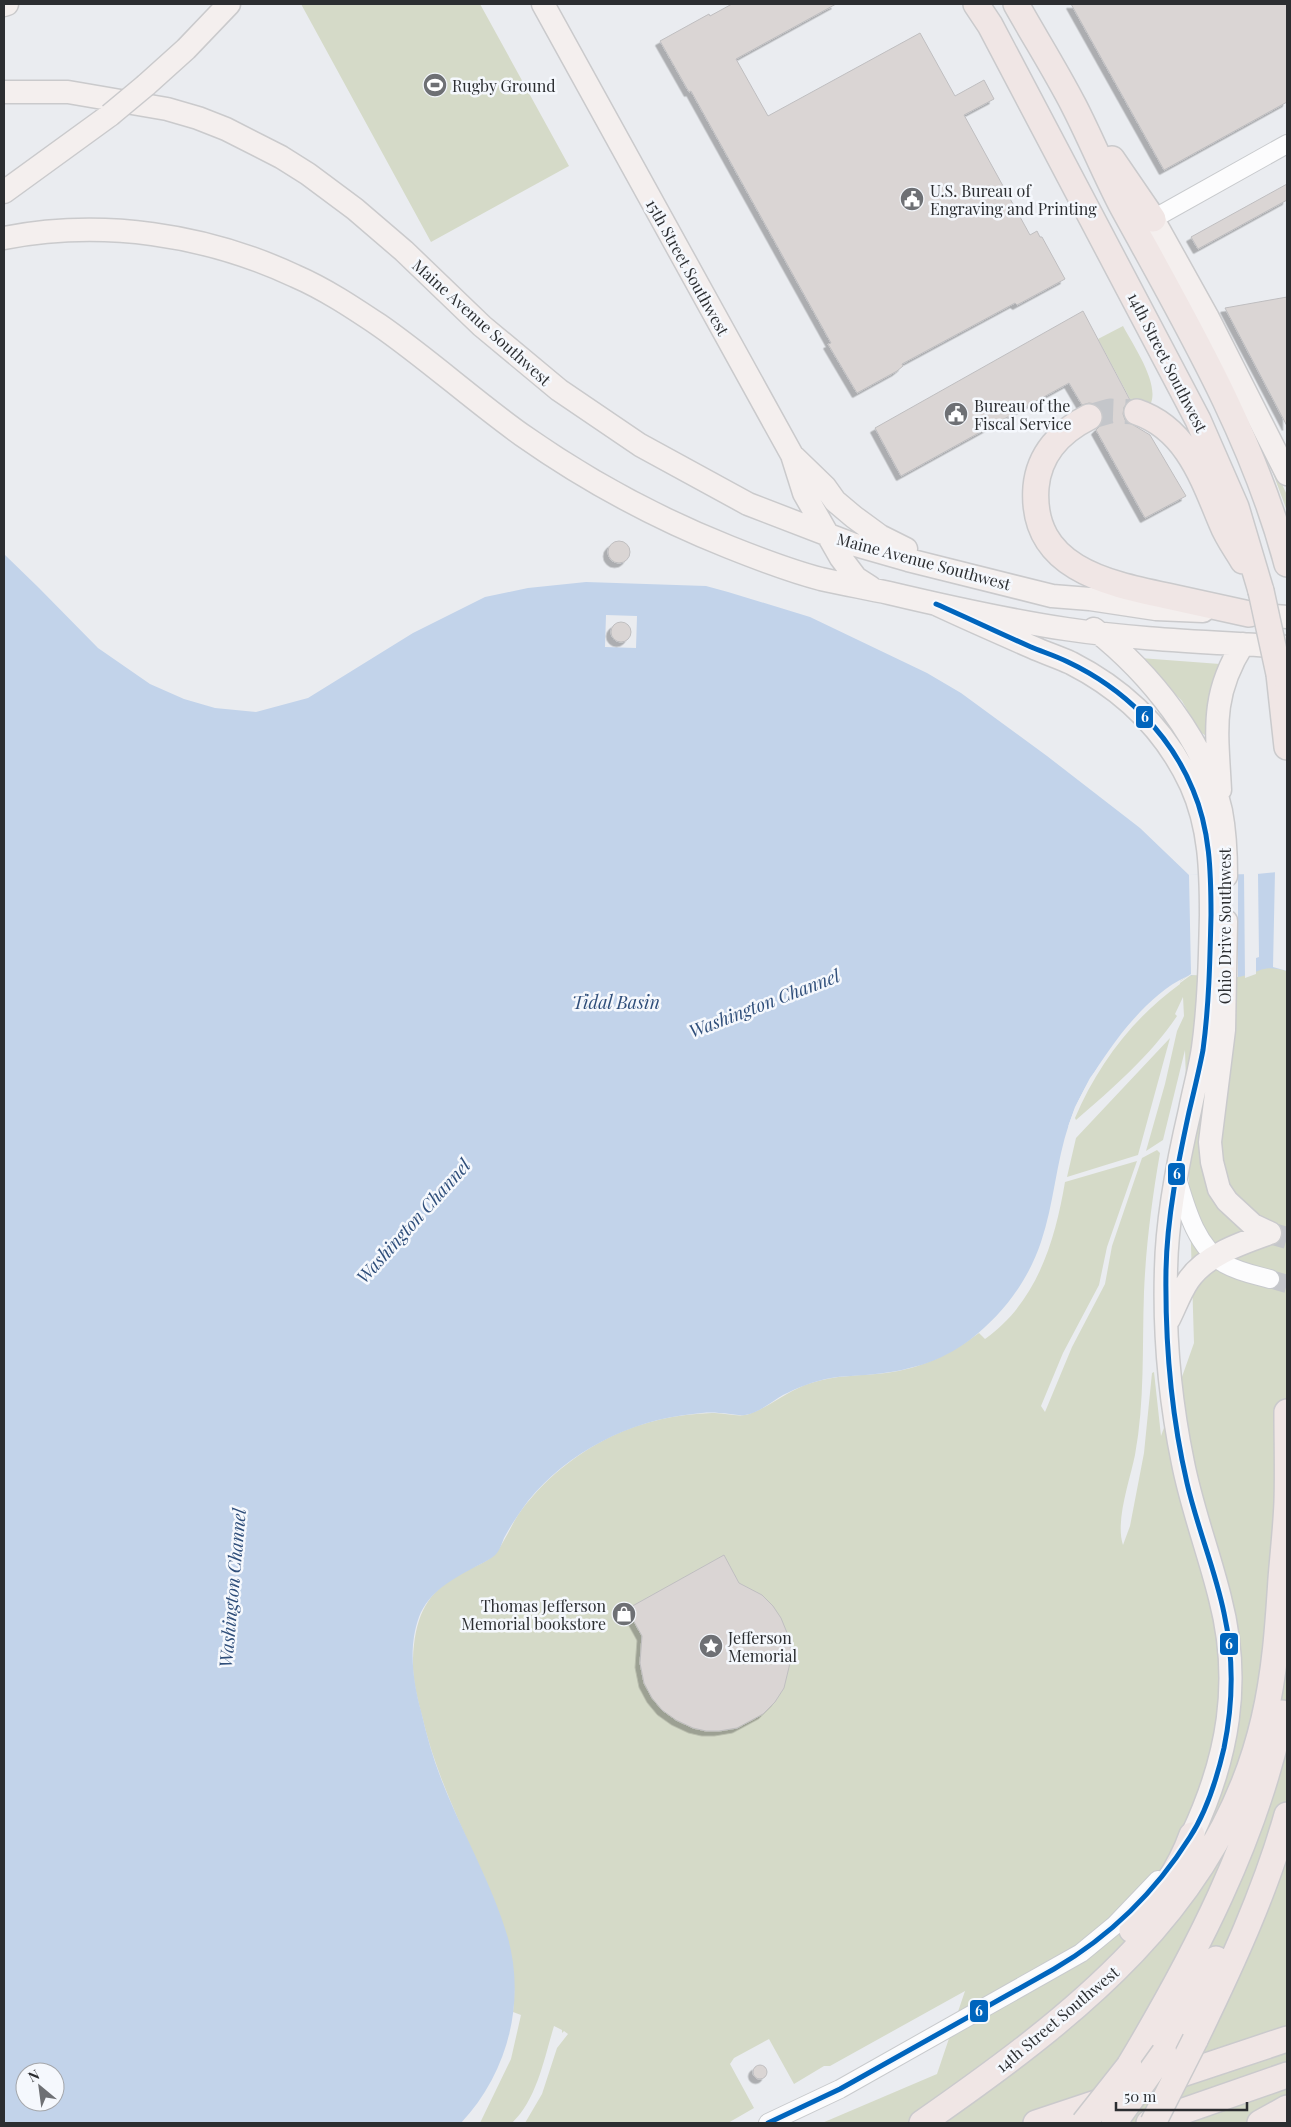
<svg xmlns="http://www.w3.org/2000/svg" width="1291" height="2127" font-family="'Playfair Display',serif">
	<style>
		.green { fill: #d5dac8 }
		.water { fill: #c2d3ea; fill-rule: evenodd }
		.pier { fill: #eaecf0 }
		.building { fill: #dad5d4; stroke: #bfbec0; filter: url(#shadow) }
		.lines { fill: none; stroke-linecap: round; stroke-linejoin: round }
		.minor-tunnel { stroke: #c4c6ca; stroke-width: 18; stroke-dasharray: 18 9; stroke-linecap: butt }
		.major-tunnel { stroke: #c4c6ca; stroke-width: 22; stroke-dasharray: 22 11; stroke-linecap: butt }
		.highway-tunnel { stroke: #c4c6ca; stroke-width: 25; stroke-dasharray: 25 12; stroke-linecap: butt }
		.minor-casing { stroke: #c8cacd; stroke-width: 20 }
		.major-casing { stroke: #cacacc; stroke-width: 25 }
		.highway-casing { stroke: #cacacc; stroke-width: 28 }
		.minor { stroke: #fcfcfd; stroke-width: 18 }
		.major { stroke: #f4efee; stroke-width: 22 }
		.highway { stroke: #f0e6e5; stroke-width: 25 }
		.major-bridge-casing { stroke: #cacacc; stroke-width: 25; stroke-linecap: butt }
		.highway-bridge-casing { stroke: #cacacc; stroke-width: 28; stroke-linecap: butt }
		.major-bridge { stroke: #f4efee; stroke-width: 22 }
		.highway-bridge { stroke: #f0e6e5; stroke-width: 25 }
		.bus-1-casing { stroke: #f5f8fd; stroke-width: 9 }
		.bus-1 { stroke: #0065bd; stroke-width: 5 }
		.labels { text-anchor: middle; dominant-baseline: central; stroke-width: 5; stroke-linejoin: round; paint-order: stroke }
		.poi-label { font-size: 16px; fill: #2c2e31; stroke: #f5f8fd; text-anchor: start }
		.street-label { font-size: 16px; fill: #2c2e31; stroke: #f5f8fd }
		.water-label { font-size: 18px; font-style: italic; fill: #2f4e7a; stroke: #f5f8fd }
		.line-badge { stroke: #f5f8fd; stroke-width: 2 }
		.badge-label { font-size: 14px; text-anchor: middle; font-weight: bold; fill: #fff }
	</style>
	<defs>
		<filter id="shadow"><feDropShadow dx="-4.5" dy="4.5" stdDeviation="0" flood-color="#0004"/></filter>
	</defs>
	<rect width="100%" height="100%" fill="#eaecf0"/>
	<path class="green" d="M301,4H480L569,166L431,242Z
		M1123,326C1133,345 1159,382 1151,403L1148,404L1130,399L1098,339Z
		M1257,430L1287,495V511Z
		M1140,658L1220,664L1209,729L1206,736L1199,731L1182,701Z
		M1287,965V2123H822L937,2074L965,1991L830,2066H824L794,2084L769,2039L734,2058L730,2064L754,2108L728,2123H525L542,2094L557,2048L568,2034L564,2031L562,2033V2030L554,2026C544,2059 537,2099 512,2123H480L511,2059L521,2015L513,2012C520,1954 495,1905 473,1853C453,1808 433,1764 422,1716C417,1697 412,1678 413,1658C415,1620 424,1596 455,1576C467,1569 482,1565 493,1556C500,1551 512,1524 518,1515C542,1481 575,1454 612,1436C644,1421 677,1414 712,1413C723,1412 739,1418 749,1414C770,1407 788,1390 811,1383C835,1375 860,1376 886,1373C920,1369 951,1354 979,1333L985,1339C1037,1302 1055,1241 1065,1182L1137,1161L1107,1247L1099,1285L1063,1353L1041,1406L1045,1412L1072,1347L1105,1284L1112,1246L1142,1158L1157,1150L1160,1153C1152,1199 1146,1245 1144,1292C1142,1347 1145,1401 1135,1455C1130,1480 1115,1521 1123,1545L1130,1526L1144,1453L1152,1373L1154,1372L1161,1436L1194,1343L1185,1050L1163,1140L1146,1151L1165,1084L1177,1031L1184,1016L1183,997L1175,1014L1177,1016C1150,1056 1113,1088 1076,1120L1075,1118C1098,1064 1133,1018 1180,984V981L1191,974Z
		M1170,1038L1138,1155L1067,1177L1076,1138Z"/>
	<path class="water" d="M4,554L39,588L98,648L150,684L184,699L215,708L256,712L308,698L413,633L485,597L528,588L586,582L706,586L728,592L810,617L927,673L961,693L1047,756L1140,828L1189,875L1257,874L1287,871V971C1260,963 1260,974 1237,977C1221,979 1201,971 1186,977C1161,988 1138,1013 1121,1034C1100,1062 1080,1091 1069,1124C1056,1162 1054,1204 1041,1242C1028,1281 1003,1314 971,1339C940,1363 904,1372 866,1375C854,1376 842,1376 831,1378C814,1381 797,1388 783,1395C772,1401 758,1414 745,1415C737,1416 727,1413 719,1413C710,1412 701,1413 693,1414C630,1420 568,1452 528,1501C519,1513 511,1525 504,1538C502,1543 500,1549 497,1553C492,1559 482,1563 475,1567C453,1579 429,1591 419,1617C408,1647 413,1681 421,1711C427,1737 434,1762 444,1786C464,1836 493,1886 508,1938C526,2004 507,2074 461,2123H4ZM25,2072H55V2102H25Z"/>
	<path class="pier" d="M606,615L637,616L636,648L605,647Z
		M1275,871H1287V971L1273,967Z
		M1244,874H1258L1259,957L1256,958V974L1245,978Z
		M1189,875H1238V977L1191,975L1161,997L1131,1026L1110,1053L1085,1092L1071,1124L1068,1127L1075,1107L1090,1078L1129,1025L1160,995L1191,974Z"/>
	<path class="building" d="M732,4H836L736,59L768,116L920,33L955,96L984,80L994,99L964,115L1030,235L1037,231L1040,237H1042L1065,279L1017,305L1015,303L902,364L903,366L897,371L857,393L828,344L831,343L691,91L689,92L660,41L709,14L710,16Z
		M1071,4H1287V102L1164,170Z
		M1287,184V200L1198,249L1191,237Z
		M1287,297V426L1225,308Z
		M1083,311L1130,400L1124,407L1123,414L1125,420L1150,435L1186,496L1145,518L1096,430L1102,424L1103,418L1102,410L1096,404L1089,403L1082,405L1069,383L901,476L875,428Z
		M608 552a11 11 0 1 1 22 0a11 11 0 1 1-22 0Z
		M611 632a10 10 0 1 1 20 0a10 10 0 1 1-20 0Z
		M724,1555L739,1583L762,1595L773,1606L781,1618L790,1640L791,1659L784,1688L775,1702L763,1714L737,1728L719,1731H706L693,1728L676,1720L662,1710L652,1698L644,1683L640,1663L642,1636L627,1609Z
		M753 2072a7 7 0 1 1 14 0a7 7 0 1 1-14 0Z"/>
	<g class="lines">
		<path class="minor-tunnel" d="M1270,1279L1287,1284"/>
		<path class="major-tunnel" d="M1270,1233L1287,1238"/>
		<path class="highway-tunnel" d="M1089,417L1110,411L1137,412"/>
		<g class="minor-casing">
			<path id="minor" d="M1153,219L1287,144
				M1177,1178C1186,1208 1196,1247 1225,1264C1239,1272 1255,1275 1270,1279
				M768,2123L840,2089L1081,1953L1115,1925L1158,1880"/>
		</g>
		<g class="major-casing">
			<path id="major" d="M543,4L792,455L804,493L841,558L856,578L870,587
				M4,5L7,4
				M146,85L186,49L229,4
				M4,92H68L167,109L198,118L226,129L281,157L308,174L355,209L404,251L482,326L559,390L640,445L748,504L852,544L908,560L1052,596L1090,599L1156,609L1203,611
				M4,192L110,115
				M1153,219L1207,316L1287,474
				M4,238C102,219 205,234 295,276C325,289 352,307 379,325C428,359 473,400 522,435C586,480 656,518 729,547C759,559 790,571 821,579C843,584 866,588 889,593C948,607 1006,620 1066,629C1139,640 1214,642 1287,647
				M794,457L825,487L835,501L854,517L880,536L906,549
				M936,604C968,619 1000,633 1032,647C1045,653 1058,657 1071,663C1124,690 1166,731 1191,785C1210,827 1211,871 1211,915C1210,960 1209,1004 1203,1048C1200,1069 1194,1089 1190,1110C1178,1161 1167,1216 1166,1269C1164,1333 1170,1400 1183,1463C1192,1509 1209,1553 1220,1598C1242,1682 1228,1758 1192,1835
				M1250,614L1287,617
				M1094,629C1150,673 1205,741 1221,811C1225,832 1226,855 1226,876
				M1220,790C1217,731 1210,696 1243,644
				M1226,921L1224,1030L1210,1142L1212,1162L1219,1189L1227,1201L1253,1225L1270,1233
				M1169,1319C1175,1307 1180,1293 1188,1281C1205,1255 1242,1243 1270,1233"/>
		</g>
		<g class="highway-casing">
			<path id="highway" d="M976,4L990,25L1198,420L1236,507L1261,591
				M1016,4C1035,38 1056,71 1074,106C1091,139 1105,174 1123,208C1186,323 1253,436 1287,564
				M1112,159L1153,219
				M1137,412C1187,429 1203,479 1222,524C1227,537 1236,549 1243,561
				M1089,417C1061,431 1039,454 1036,487C1030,567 1105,583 1167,596C1194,602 1221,608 1249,614
				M1279,674L1287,747
				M1132,1930C1156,1901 1179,1872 1192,1835
				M1195,2040C1230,1968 1265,1893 1287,1815
				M1164,2053L1216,1959
				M1129,2066C1195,1955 1256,1839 1282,1713
				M1161,2081L1287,2039
				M922,2123C1071,2019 1221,1906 1264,1719C1275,1672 1278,1626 1281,1579C1283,1553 1286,1528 1287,1502C1288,1472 1287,1442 1287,1412
				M1036,2123L1111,2098
				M1149,2123L1287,2075
				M1260,2123L1287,2108"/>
		</g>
		<use href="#minor" class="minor"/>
		<use href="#major" class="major"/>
		<use href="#highway" class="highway"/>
		<g class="major-bridge-casing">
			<path id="major-bridge" d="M110,115L146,85"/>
		</g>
		<g class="highway-bridge-casing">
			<path id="highway-bridge" d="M1261,591L1279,674
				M1084,2123L1129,2066
				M1114,2123L1164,2053
				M1153,2123L1195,2040"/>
		</g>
		<use href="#major-bridge" class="major-bridge"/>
		<use href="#highway-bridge" class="highway-bridge"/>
		<g class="bus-1-casing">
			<path id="bus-1" d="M768,2123L840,2089L1054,1969C1109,1937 1156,1891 1190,1837C1207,1811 1217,1778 1224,1748C1233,1704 1234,1658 1224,1613C1215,1569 1197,1527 1187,1483C1171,1414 1165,1340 1166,1270C1167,1217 1178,1163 1189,1112C1194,1091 1199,1071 1203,1050C1209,1005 1210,960 1211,915C1211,872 1210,830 1193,790C1170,733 1123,688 1068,662C1056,656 1043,652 1031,647C999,633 968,618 936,604"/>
		</g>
		<use href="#bus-1" class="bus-1"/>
	</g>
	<defs>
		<g id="stadium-disc" transform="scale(1.25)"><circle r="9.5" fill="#6e7074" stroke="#f5f8fd"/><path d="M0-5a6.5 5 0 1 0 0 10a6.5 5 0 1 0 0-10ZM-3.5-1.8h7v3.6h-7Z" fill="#fff"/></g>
		<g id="civic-disc" transform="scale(1.25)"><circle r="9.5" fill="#6e7074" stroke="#f5f8fd"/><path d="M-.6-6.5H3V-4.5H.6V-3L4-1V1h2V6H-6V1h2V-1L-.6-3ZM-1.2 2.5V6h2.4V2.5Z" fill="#fff"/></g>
		<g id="shop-disc" transform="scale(1.25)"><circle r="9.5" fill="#6e7074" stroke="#f5f8fd"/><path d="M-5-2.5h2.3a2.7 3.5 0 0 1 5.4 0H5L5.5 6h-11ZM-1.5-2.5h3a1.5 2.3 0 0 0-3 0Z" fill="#fff"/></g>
		<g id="sight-disc" transform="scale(1.25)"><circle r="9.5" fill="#6e7074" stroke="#f5f8fd"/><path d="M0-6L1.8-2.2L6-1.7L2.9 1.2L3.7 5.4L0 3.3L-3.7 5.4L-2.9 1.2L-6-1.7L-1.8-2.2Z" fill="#fff"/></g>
	</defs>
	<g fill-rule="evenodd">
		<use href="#stadium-disc" x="435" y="85"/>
		<use href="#civic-disc" x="912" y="199"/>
		<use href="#civic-disc" x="956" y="414"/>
		<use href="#shop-disc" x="624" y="1614"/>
		<use href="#sight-disc" x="711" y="1646"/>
	</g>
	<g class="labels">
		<g class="poi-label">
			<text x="452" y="85">Rugby Ground</text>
			<text x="930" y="190">U.S. Bureau of<tspan x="930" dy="18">Engraving and Printing</tspan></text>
			<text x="974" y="405">Bureau of the<tspan x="974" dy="18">Fiscal Service</tspan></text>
			<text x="606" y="1605" text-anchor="end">Thomas Jefferson<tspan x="606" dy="18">Memorial bookstore</tspan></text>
			<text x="728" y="1637">Jefferson<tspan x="728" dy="18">Memorial</tspan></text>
		</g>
		<g class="street-label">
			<text transform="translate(688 267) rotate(61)">15th Street Southwest</text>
			<text transform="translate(482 322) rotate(42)">Maine Avenue Southwest</text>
			<text transform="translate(1168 362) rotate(63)">14th Street Southwest</text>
			<text transform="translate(924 561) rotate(15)">Maine Avenue Southwest</text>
			<text transform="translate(1224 926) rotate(-90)">Ohio Drive Southwest</text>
			<text transform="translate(1057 2019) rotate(-40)">14th Street Southwest</text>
		</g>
		<g class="water-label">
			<text x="616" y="1002">Tidal Basin</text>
			<text transform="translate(764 1003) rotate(-21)">Washington Channel</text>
			<text transform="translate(413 1221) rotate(-48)">Washington Channel</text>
			<text transform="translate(232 1588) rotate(-85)">Washington Channel</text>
		</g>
	</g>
	<g class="line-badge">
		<rect x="1135" y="705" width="19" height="24" rx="5" fill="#0065bd"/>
		<rect x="1167" y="1162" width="19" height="24" rx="5" fill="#0065bd"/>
		<rect x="1219" y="1632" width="20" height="24" rx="5" fill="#0065bd"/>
		<rect x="969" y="1999" width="20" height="24" rx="5" fill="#0065bd"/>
	</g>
	<g class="badge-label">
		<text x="1145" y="722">6</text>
		<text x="1177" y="1179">6</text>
		<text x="1229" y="1649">6</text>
		<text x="979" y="2016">6</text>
	</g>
	<rect width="1291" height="2127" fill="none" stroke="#2c2e31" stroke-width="10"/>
	<g transform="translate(40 2087) rotate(331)"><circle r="24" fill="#f5f8fd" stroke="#a5a7ab"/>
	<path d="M0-4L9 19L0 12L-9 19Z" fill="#6e7074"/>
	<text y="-8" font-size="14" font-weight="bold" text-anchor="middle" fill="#2c2e31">N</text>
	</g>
	<path d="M1116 2102v8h131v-8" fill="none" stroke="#2c2e31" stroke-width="2.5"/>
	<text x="1124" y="2102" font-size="15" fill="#2c2e31" stroke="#f5f8fd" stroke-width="4" paint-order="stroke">50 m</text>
</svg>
